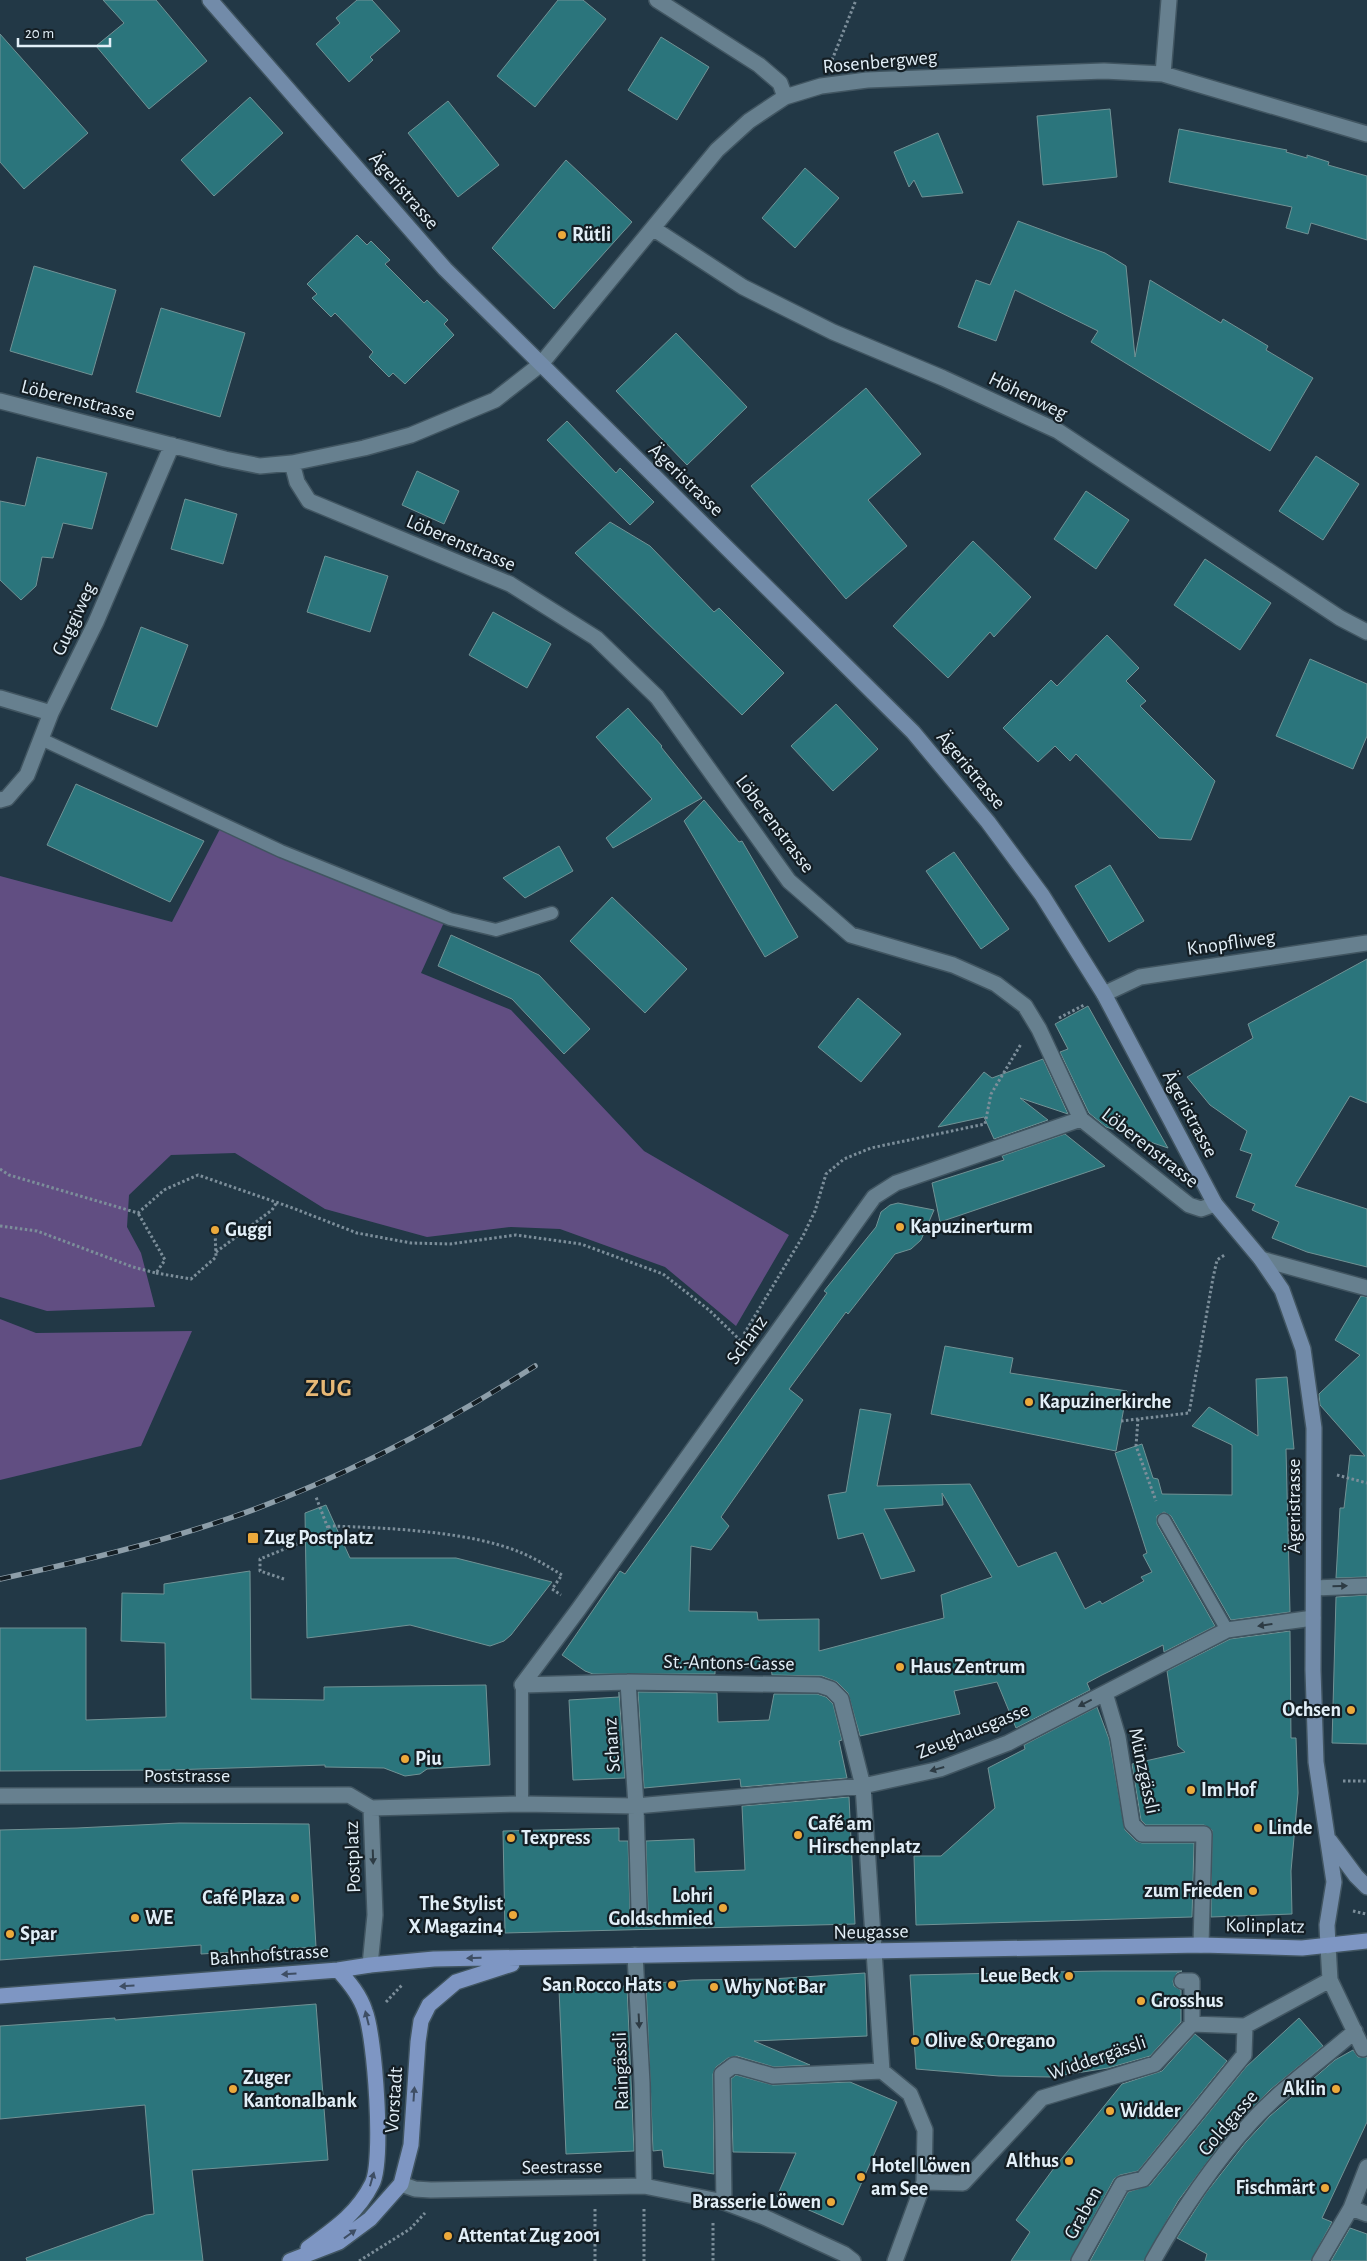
<svg xmlns="http://www.w3.org/2000/svg" width="1367" height="2261" font-family="'Alegreya Sans',sans-serif">
	<style>
		.green { fill: #614e82 }
		.building { fill: #2b757c; stroke: #719295 }
		.lines { fill: none; stroke-linecap: round; stroke-linejoin: round }
		.lane-casing { stroke: #415561; stroke-width: 15 }
		.street-casing { stroke: #415561; stroke-width: 18 }
		.secondary-casing { stroke: #415561; stroke-width: 18 }
		.primary-casing { stroke: #415561; stroke-width: 18 }
		.path { stroke: #7c8e9a; stroke-width: 3; stroke-dasharray: 2.5 2.5; stroke-linecap: butt }
		.lane { stroke: #67808f; stroke-width: 12 }
		.street { stroke: #67808f; stroke-width: 15 }
		.secondary { stroke: #728ba9; stroke-width: 15 }
		.primary { stroke: #7e96c3; stroke-width: 15 }
		.rail-casing { stroke: #8d9ea9; stroke-width: 5.5 }
		.rail { stroke: #141e24; stroke-width: 4; stroke-dasharray: 11; stroke-linecap: butt }
		.oneway { fill: #2d3b44 }
		.oneway2 { fill: #3e4e64 }
		.poi-dot { fill: #eca93b; stroke: #141e24; stroke-width: 2 }
		.labels { text-anchor: middle; dominant-baseline: central; stroke-width: 4.5; stroke-linejoin: round; paint-order: stroke }
		.street-label { font-size: 20px; fill: #e2eff8; stroke: #141e24 }
		.poi-label { font-size: 20px; font-weight: bold; fill: #e2eff8; stroke: #141e24; text-anchor: start }
		.district-label { font-size: 25px; font-weight: bold; letter-spacing: 1px; fill: #e7b876; stroke: #141e24 }
	</style>
	<rect width="100%" height="100%" fill="#223846"/>
	<path class="green" d="M221,827L446,918L421,973L511,1010L644,1151L789,1235L736,1326L665,1267L560,1229L511,1227L427,1237L325,1209L235,1153L171,1155L129,1195L127,1227L141,1253L155,1307L47,1311L0,1297V876L172,922Z
		M0,1319L36,1333L192,1331L141,1446L0,1480Z"/>
	<path class="building" d="M103,0H156L207,61L149,109L96,46L124,23Z
		M357,0H372L400,31L370,57L373,60L349,82L316,44L340,23L336,18Z
		M558,0H583L606,19L535,107L497,76Z
		M0,34L88,133L24,189L0,162Z
		M661,37L709,67L677,120L628,90Z
		M250,97L283,133L214,196L181,160Z
		M448,101L499,165L458,197L408,133Z
		M1110,109L1117,177L1043,185L1037,116Z
		M1179,129L1287,150L1286,152L1307,158V155L1329,162L1328,165L1367,176V240L1311,223L1308,234L1286,228L1292,207L1169,182Z
		M938,133L963,193L922,197L914,180L909,187L894,152Z
		M566,160L632,222L554,309L492,248Z
		M805,168L839,198L795,248L762,218Z
		M1018,221L1105,253L1126,266L1135,357L1150,280L1221,323L1223,319L1268,346L1266,350L1313,378L1270,451L1091,342L1098,331L1015,290L996,341L958,327L976,280L990,285Z
		M357,235L367,245L371,241L390,260L385,264L424,303L427,300L448,320L444,324L454,335L405,384L393,373L389,377L369,357L373,352L335,313L331,317L312,298L317,294L307,284Z
		M34,266L116,290L92,375L10,351Z
		M161,308L245,333L220,417L136,392Z
		M676,333L747,407L687,465L616,391Z
		M866,388L921,454L868,500L907,546L846,599L751,486Z
		M567,421L616,473L620,468L654,502L630,525L547,440Z
		M1316,456L1359,484L1323,540L1279,511Z
		M37,457L107,473L92,529L63,523L53,558L42,557L36,586L21,600L0,580V501L25,506Z
		M417,471L459,491L444,524L402,505Z
		M1086,491L1129,520L1096,569L1054,539Z
		M185,499L237,514L223,564L171,549Z
		M610,522L650,546L714,612L719,608L784,673L742,715L575,553Z
		M973,541L1031,597L994,637L990,632L948,678L893,626Z
		M325,556L388,576L370,632L307,612Z
		M1205,559L1271,603L1240,650L1174,605Z
		M493,612L551,644L527,688L469,655Z
		M141,627L188,645L157,727L111,709Z
		M1107,635L1139,668L1126,681L1146,701L1140,706L1215,781L1191,840L1159,838L1076,754L1070,761L1055,746L1038,762L1003,728L1051,680L1057,686Z
		M1310,659L1367,684V736L1353,769L1276,736Z
		M836,704L878,749L833,791L791,746Z
		M628,708L662,746L661,747L702,798L613,848L606,838L652,799L596,737Z
		M76,784L204,841L170,902L47,845Z
		M704,800L739,842L742,841L798,937L765,957L684,821Z
		M559,846L573,871L525,898L503,878Z
		M954,852L1009,929L981,949L926,871Z
		M1110,865L1144,921L1109,942L1075,886Z
		M612,897L687,969L645,1013L570,941Z
		M451,935L539,975L590,1029L564,1054L512,999L438,966Z
		M1367,959V1103L1350,1096L1295,1186L1367,1209V1267L1307,1252L1272,1238L1279,1222L1252,1210L1255,1204L1236,1197L1252,1154L1240,1150L1247,1131L1210,1105L1187,1077L1253,1038L1248,1024Z
		M858,998L901,1034L861,1082L818,1047Z
		M1088,1006L1117,1058L1168,1148L1106,1127L1089,1113L1060,1052L1068,1049L1055,1024Z
		M1043,1059L1068,1114L1020,1098L1048,1120L994,1139L984,1117L938,1127L984,1072L992,1078Z
		M1065,1134L1105,1166L940,1222L932,1183L1004,1160L1002,1156Z
		M898,1203L934,1210L921,1240L911,1249L895,1254L848,1314L846,1312L789,1389L803,1400L721,1517L729,1526L711,1550L691,1546L689,1611L757,1612L758,1620L819,1619V1651L944,1618L941,1595L992,1577L942,1493L943,1505L884,1509L915,1571L881,1579L863,1533L838,1539L828,1495L846,1492L860,1409L891,1414L877,1486L970,1484L1018,1567L1056,1552L1085,1609L1100,1601L1102,1604L1144,1581L1141,1577L1152,1572L1143,1555L1147,1553L1115,1453L1142,1444L1153,1478L1158,1479L1162,1494L1232,1495V1445L1192,1426L1209,1407L1258,1436L1256,1379L1287,1377L1294,1449H1286L1290,1612L1231,1620L1171,1516L1164,1512L1157,1516V1524L1215,1626L1164,1652L1163,1645L1102,1675L1087,1683L1090,1690L1016,1728L997,1682L954,1691L960,1714L860,1736L848,1693L837,1682L822,1676L772,1675L771,1667H715V1674H593L585,1671L562,1655L620,1571L625,1574L671,1511L827,1293L824,1291L876,1227L881,1212L890,1205Z
		M1361,1296L1367,1297V1577L1336,1578L1340,1508H1344L1350,1455L1365,1456L1320,1405L1319,1394L1360,1355L1335,1340Z
		M945,1346L1013,1358L1010,1373L1127,1391L1116,1451L931,1414Z
		M326,1505L350,1558H456L552,1582L511,1635L504,1641L490,1646L410,1625L307,1638L305,1513Z
		M250,1571L251,1699L324,1700V1687L486,1685L490,1765L427,1769L420,1774L405,1776L384,1768L325,1767V1765L169,1770L0,1771V1628H86V1720L166,1717L165,1643L121,1641L122,1593L164,1594V1584Z
		M1367,1595V1744L1332,1743L1336,1597Z
		M1290,1631L1291,1738H1296L1298,1793L1291,1871L1292,1914L1211,1917L1212,1830L1204,1825H1146L1141,1820L1132,1764L1185,1752L1178,1746L1167,1671L1230,1639Z
		M619,1692L625,1778L573,1780L569,1700L619,1697Z
		M638,1692L717,1693L718,1722L769,1720L774,1694H817L826,1697L833,1704L842,1740L839,1741L847,1778L741,1787L740,1779L644,1788Z
		M1097,1707L1109,1739L1125,1830L1136,1841L1142,1843H1194L1192,1917L916,1925L914,1856H941L995,1808L988,1768L1025,1749L1024,1745Z
		M849,1797L855,1924L505,1933L503,1831L619,1828V1841H628L630,1911L634,1918L640,1919L647,1915L648,1910L646,1841L694,1839L695,1872L745,1870L742,1806Z
		M179,1823L309,1824L316,1947L201,1954V1945L0,1960V1830L77,1828Z
		M1102,1971H1182L1177,1973L1173,1981L1174,1986L1181,1990V2022L1150,2056L1108,2068L1051,2077L999,2076L916,2069L910,1975Z
		M865,1973L867,2036L754,2041L810,2065L774,2067L737,2056L728,2058L716,2067L713,2074L714,2174L664,2167L662,2150L653,2151L646,1984L692,1980L771,1979Z
		M627,1986L634,2151L566,2154L559,1989Z
		M316,2004L328,2160L192,2170L203,2261H27L26,2258L146,2215L154,2214L145,2105L0,2119V2026L115,2018V2020Z
		M1299,2018L1323,2046L1270,2090L1231,2130L1178,2201L1144,2261H1090L1128,2192L1150,2185L1246,2067Z
		M1195,2034L1227,2061L1138,2171L1120,2175L1114,2179L1070,2261H1011L1030,2232L1016,2220L1054,2168L1122,2084L1162,2071Z
		M1353,2050L1358,2057H1367V2122L1322,2218L1332,2222L1311,2261H1205L1207,2254L1177,2238L1206,2193L1246,2142L1270,2116L1335,2060Z
		M736,2075L773,2085L850,2082L897,2102L843,2225L777,2196L796,2153L733,2152L731,2079Z
		M1350,2228L1367,2234V2261H1331Z"/>
	<g class="lines">
		<g class="lane-casing">
			<path id="lane" d="M41,739L281,851L450,919L496,930L552,913
				M1164,1520L1227,1630
				M522,1685V1804"/>
		</g>
		<g class="street-casing">
			<path id="street" d="M657,0L759,65L780,83L785,97
				M1163,74L1169,0
				M654,229L743,287L833,332L943,378L1058,431L1340,618L1367,632
				M0,401L225,459L260,466L292,463L364,448L411,435L495,400L541,364L717,150L749,121L785,97L821,86L867,80L1104,71L1163,74L1367,134
				M292,463L297,482L309,501L510,584L596,638L657,697L789,881L851,935L953,965L996,984L1025,1006L1039,1029L1081,1119L1189,1205L1201,1209L1215,1204
				M0,698L51,713
				M0,800L7,798L27,775L51,713L96,622L172,445
				M1104,994L1140,977L1367,943
				M1261,1259L1367,1288
				M1314,1588L1367,1586
				M628,1682L636,1806L639,1910
				M522,1685L628,1682L819,1685L831,1689L841,1699L863,1786L882,2071L910,2094L925,2130L924,2182L895,2261
				M522,1685L578,1610L874,1197L896,1183L1081,1119
				M1105,1693L1118,1737L1132,1824L1142,1834H1204L1201,1945
				M0,1796L349,1795L371,1808
				M371,1808L522,1804L636,1806L863,1786L940,1769L1008,1743L1227,1630L1313,1618
				M1328,1946L1330,1980L1363,2049
				M635,1955L642,2083L644,2186
				M370,1965L375,1915L371,1808
				M1182,1981H1192V2024
				M924,2182L963,2183L1042,2098L1155,2064L1192,2024L1245,2026L1330,1980
				M401,2184L415,2189L431,2190L644,2186L724,2202L764,2217L844,2254L853,2261
				M724,2202L722,2074L734,2065L773,2076L882,2071
				M1351,2208L1367,2214
				M1079,2261L1122,2184L1143,2179L1244,2055L1245,2026
				M1153,2261C1179,2214 1216,2160 1252,2121C1282,2088 1321,2061 1355,2031
				M1320,2261L1351,2208L1367,2167"/>
		</g>
		<g class="secondary-casing">
			<path id="secondary" d="M210,0L445,269L913,732L988,822L1042,895L1104,994L1215,1204L1261,1259L1282,1290L1303,1349L1314,1428L1313,1670L1316,1762L1334,1882L1327,1925L1328,1946
				M1330,1841L1356,1876L1367,1887"/>
		</g>
		<g class="primary-casing">
			<path id="primary" d="M0,1996L338,1970L370,1965L434,1959L1201,1945L1302,1948L1367,1941
				M308,2248C334,2229 357,2214 372,2184C384,2162 375,2036 365,2011C360,1995 349,1982 338,1970
				M290,2261L339,2242L370,2219L401,2184L411,2145L418,2042L421,2021L429,2005L456,1982L512,1964"/>
		</g>
		<path class="path" d="M832,60L856,0
			M1059,1018L1084,1005
			M0,1169L9,1175L138,1213L164,1190L198,1175L290,1207L357,1233L411,1243L450,1244L516,1235L581,1244L663,1274L709,1310L740,1340
			M0,1226L37,1231L133,1267L156,1273L165,1260L138,1213
			M216,1252L272,1210L277,1202
			M156,1273L191,1279L216,1257L215,1230
			M744,1334L803,1236L815,1211L826,1174L844,1159L871,1148L985,1124L991,1094L1021,1044
			M1138,1419L1136,1446L1156,1501
			M1121,1421L1189,1413L1213,1278L1217,1260L1226,1254
			M1337,1475L1367,1483
			M328,1527L332,1526C388,1528 470,1531 522,1553C536,1559 549,1567 562,1575L552,1589L561,1595
			M284,1579L260,1571V1559L329,1531L316,1497
			M1343,1781H1367
			M1353,1911L1366,1914
			M386,2002L402,1985
			M595,2209V2261
			M644,2209V2261
			M713,2223V2261
			M359,2261L410,2229L425,2213"/>
		<use href="#lane" class="lane"/>
		<use href="#street" class="street"/>
		<use href="#secondary" class="secondary"/>
		<use href="#primary" class="primary"/>
		<g class="rail-casing">
			<path id="rail" d="M0,1579C78,1562 155,1544 230,1518C338,1481 439,1427 535,1366"/>
		</g>
		<use href="#rail" class="rail"/>
	</g>
	<defs><path id="oneway-solid" d="M-6-.8H1V-3.2L6.5 0L1 3.2V.8H-6Z" transform="scale(1.25)"/></defs>
	<g class="oneway">
		<use href="#oneway-solid" transform="translate(1340 1586) rotate(-1)"/>
		<use href="#oneway-solid" transform="translate(1265 1625) rotate(172)"/>
		<use href="#oneway-solid" transform="translate(1085 1703) rotate(153)"/>
		<use href="#oneway-solid" transform="translate(937 1769) rotate(164)"/>
		<use href="#oneway-solid" transform="translate(373 1857) rotate(88)"/>
		<use href="#oneway-solid" transform="translate(639 2021) rotate(87)"/>
	</g>
	<g class="oneway2">
		<use href="#oneway-solid" transform="translate(474 1958) rotate(179)"/>
		<use href="#oneway-solid" transform="translate(289 1974) rotate(176)"/>
		<use href="#oneway-solid" transform="translate(127 1986) rotate(176)"/>
		<use href="#oneway-solid" transform="translate(367 2018) rotate(-104)"/>
		<use href="#oneway-solid" transform="translate(414 2094) rotate(-86)"/>
		<use href="#oneway-solid" transform="translate(372 2179) rotate(-74)"/>
		<use href="#oneway-solid" transform="translate(350 2234) rotate(-36)"/>
	</g>
	<g class="poi-dot">
		<circle cx="562" cy="235" r="5"/>
		<circle cx="900" cy="1227" r="5"/>
		<circle cx="215" cy="1230" r="5"/>
		<circle cx="1029" cy="1402" r="5"/>
		<rect x="247" y="1532" width="12" height="12" rx="2.5"/>
		<circle cx="900" cy="1667" r="5"/>
		<circle cx="1351" cy="1710" r="5"/>
		<circle cx="405" cy="1759" r="5"/>
		<circle cx="1191" cy="1790" r="5"/>
		<circle cx="1258" cy="1828" r="5"/>
		<circle cx="798" cy="1835" r="5"/>
		<circle cx="511" cy="1838" r="5"/>
		<circle cx="1253" cy="1891" r="5"/>
		<circle cx="295" cy="1898" r="5"/>
		<circle cx="723" cy="1908" r="5"/>
		<circle cx="513" cy="1915" r="5"/>
		<circle cx="135" cy="1918" r="5"/>
		<circle cx="10" cy="1934" r="5"/>
		<circle cx="1069" cy="1976" r="5"/>
		<circle cx="672" cy="1985" r="5"/>
		<circle cx="714" cy="1987" r="5"/>
		<circle cx="1141" cy="2001" r="5"/>
		<circle cx="915" cy="2041" r="5"/>
		<circle cx="233" cy="2089" r="5"/>
		<circle cx="1336" cy="2089" r="5"/>
		<circle cx="1110" cy="2111" r="5"/>
		<circle cx="1069" cy="2161" r="5"/>
		<circle cx="861" cy="2177" r="5"/>
		<circle cx="1325" cy="2188" r="5"/>
		<circle cx="831" cy="2202" r="5"/>
		<circle cx="448" cy="2236" r="5"/>
	</g>
	<g class="labels">
		<g class="street-label">
			<text transform="translate(880 62) rotate(-5)">Rosenbergweg</text>
			<text transform="translate(404 191) rotate(49)">Ägeristrasse</text>
			<text transform="translate(1028 396) rotate(26)">Höhenweg</text>
			<text transform="translate(78 400) rotate(14)">Löberenstrasse</text>
			<text transform="translate(686 480) rotate(44)">Ägeristrasse</text>
			<text transform="translate(461 543) rotate(23)">Löberenstrasse</text>
			<text transform="translate(74 619) rotate(-65)">Guggiweg</text>
			<text transform="translate(971 770) rotate(50)">Ägeristrasse</text>
			<text transform="translate(775 824) rotate(53)">Löberenstrasse</text>
			<text transform="translate(1231 943) rotate(-8)">Knopfliweg</text>
			<text transform="translate(1190 1114) rotate(62)">Ägeristrasse</text>
			<text transform="translate(1150 1148) rotate(38)">Löberenstrasse</text>
			<text transform="translate(747 1340) rotate(-54)">Schanz</text>
			<text transform="translate(1294 1506) rotate(-90)">Ägeristrasse</text>
			<text transform="translate(729 1663) rotate(1)">St.-Antons-Gasse</text>
			<text transform="translate(973 1731) rotate(-22)">Zeughausgasse</text>
			<text transform="translate(612 1745) rotate(-94)">Schanz</text>
			<text transform="translate(1144 1771) rotate(78)">Münzgässli</text>
			<text x="187" y="1776">Poststrasse</text>
			<text transform="translate(353 1857) rotate(-92)">Postplatz</text>
			<text transform="translate(1265 1926) rotate(1)">Kolinplatz</text>
			<text transform="translate(871 1932) rotate(-1)">Neugasse</text>
			<text transform="translate(269 1955) rotate(-4)">Bahnhofstrasse</text>
			<text transform="translate(1097 2058) rotate(-19)">Widdergässli</text>
			<text transform="translate(621 2071) rotate(-92)">Raingässli</text>
			<text transform="translate(394 2100) rotate(-86)">Vorstadt</text>
			<text transform="translate(1228 2123) rotate(-49)">Goldgasse</text>
			<text transform="translate(562 2167) rotate(-1)">Seestrasse</text>
			<text transform="translate(1083 2213) rotate(-61)">Graben</text>
		</g>
		<g class="poi-label">
			<text x="572" y="235">Rütli</text>
			<text x="910" y="1227">Kapuzinerturm</text>
			<text x="225" y="1230">Guggi</text>
			<text x="1039" y="1402">Kapuzinerkirche</text>
			<text x="264" y="1538">Zug Postplatz</text>
			<text x="910" y="1667">Haus Zentrum</text>
			<text x="1341" y="1710" text-anchor="end">Ochsen</text>
			<text x="415" y="1759">Piu</text>
			<text x="1201" y="1790">Im Hof</text>
			<text x="808" y="1824">Café am<tspan x="808" dy="23">Hirschenplatz</tspan></text>
			<text x="1268" y="1828">Linde</text>
			<text x="521" y="1838">Texpress</text>
			<text x="1243" y="1891" text-anchor="end">zum Frieden</text>
			<text x="713" y="1896" text-anchor="end">Lohri<tspan x="713" dy="23">Goldschmied</tspan></text>
			<text x="285" y="1898" text-anchor="end">Café Plaza</text>
			<text x="503" y="1904" text-anchor="end">The Stylist<tspan x="503" dy="23">X Magazin4</tspan></text>
			<text x="145" y="1918">WE</text>
			<text x="20" y="1934">Spar</text>
			<text x="1059" y="1976" text-anchor="end">Leue Beck</text>
			<text x="662" y="1985" text-anchor="end">San Rocco Hats</text>
			<text x="724" y="1987">Why Not Bar</text>
			<text x="1151" y="2001">Grosshus</text>
			<text x="925" y="2041">Olive &amp; Oregano</text>
			<text x="243" y="2078">Zuger<tspan x="243" dy="23">Kantonalbank</tspan></text>
			<text x="1326" y="2089" text-anchor="end">Aklin</text>
			<text x="1120" y="2111">Widder</text>
			<text x="1059" y="2161" text-anchor="end">Althus</text>
			<text x="871" y="2166">Hotel Löwen<tspan x="871" dy="23">am See</tspan></text>
			<text x="1315" y="2188" text-anchor="end">Fischmärt</text>
			<text x="821" y="2202" text-anchor="end">Brasserie Löwen</text>
			<text x="458" y="2236">Attentat Zug 2001</text>
		</g>
		<g class="district-label">
			<text x="329" y="1388">ZUG</text>
		</g>
	</g>
	<path d="M18 38v8h92v-8" fill="none" stroke="#e2eff8" stroke-width="2.5"/>
	<text x="25" y="38" font-size="15" fill="#e2eff8" stroke="#141e24" stroke-width="4" paint-order="stroke">20 m</text>
</svg>
